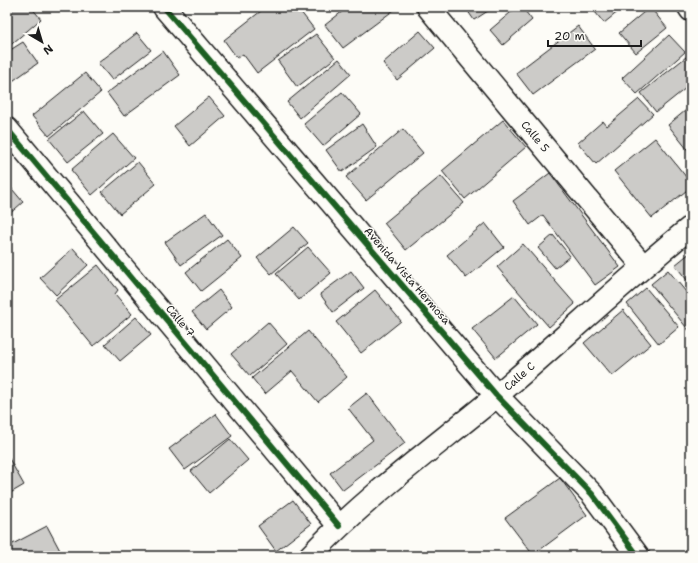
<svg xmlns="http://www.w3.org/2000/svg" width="698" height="563" font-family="'Shantell Sans',sans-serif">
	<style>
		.building { fill: #cccbc8; stroke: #1c1c1c }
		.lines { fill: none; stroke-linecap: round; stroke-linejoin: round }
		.street-casing { stroke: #1c1c1c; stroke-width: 25 }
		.street { stroke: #fdfcf7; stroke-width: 22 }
		.cycleway-casing { stroke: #fdfcf7; stroke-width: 8 }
		.cycleway { stroke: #1b5e20; stroke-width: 6 }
		.labels { text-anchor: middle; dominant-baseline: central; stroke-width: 3; stroke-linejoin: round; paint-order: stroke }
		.street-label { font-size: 11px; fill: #1c1c1c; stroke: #fdfcf7 }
	</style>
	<rect width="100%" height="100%" fill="#fdfcf7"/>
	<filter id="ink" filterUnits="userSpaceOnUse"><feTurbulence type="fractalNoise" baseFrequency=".025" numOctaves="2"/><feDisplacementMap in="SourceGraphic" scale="8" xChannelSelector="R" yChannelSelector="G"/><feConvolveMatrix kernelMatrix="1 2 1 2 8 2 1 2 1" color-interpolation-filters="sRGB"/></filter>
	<g filter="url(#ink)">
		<path class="building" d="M14,7H31L41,19L7,48V13Z
			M266,7H297L314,29L257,73L243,54L237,58L224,40Z
			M348,7H398L343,48L325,25Z
			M465,7H494L474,20Z
			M517,7H522L532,20L503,45L490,30Z
			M591,7H624L604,23Z
			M650,7L667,28L636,53L619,33Z
			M578,26L595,49L533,95L516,73Z
			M420,31L435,48L397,80L383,63Z
			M137,33L151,50L112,80L98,63Z
			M316,34L335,58L297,87L278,61Z
			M669,35L685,52L637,94L622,78Z
			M23,42L38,63L7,85V52Z
			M163,51L180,75L124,116L107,93Z
			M691,53V84L656,112L641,93Z
			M339,59L351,74L300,118L287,102Z
			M85,73L101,92L49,136L32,116Z
			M342,92L361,114L323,146L304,124Z
			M209,97L225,116L190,146L174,126Z
			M639,99L653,114L596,164L578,143L603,121L607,126Z
			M691,106V154L668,125Z
			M84,111L103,134L68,162L49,139Z
			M503,120L526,147L465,199L442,171Z
			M362,124L377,147L342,172L326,150Z
			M403,129L423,153L366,200L346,177Z
			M113,134L134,158L92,195L71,170Z
			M655,138L691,183V187L652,218L614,171Z
			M138,162L156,184L120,214L102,192Z
			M550,173L620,267L595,285L543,215L530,225L513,201Z
			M441,176L464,203L406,250L384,223Z
			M7,183L23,202L7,216Z
			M206,213L222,235L181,265L165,242Z
			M485,223L504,247L466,278L447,255Z
			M294,227L308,243L271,274L257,258Z
			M553,235L570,256L555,268L538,248Z
			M227,239L242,258L201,291L186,272Z
			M523,244L575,304L549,327L497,267Z
			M308,247L331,273L299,300L276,274Z
			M73,248L88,265L56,295L40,278Z
			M691,252V285L675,265Z
			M98,265L118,290L115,294L132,314L93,346L55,300Z
			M668,270L691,298V333L651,284Z
			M351,271L364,288L333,312L320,294Z
			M646,288L679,327L659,344L627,304Z
			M219,290L232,307L206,329L192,312Z
			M375,290L401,321L361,353L336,322Z
			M514,296L537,324L496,358L472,329Z
			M623,310L651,344L612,376L584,343Z
			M136,317L151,335L120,361L105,344Z
			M268,322L287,344L250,376L231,354Z
			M308,331L347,377L318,402L292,371L265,394L252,378Z
			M367,393L405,443L343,490L330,473L373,440L348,408Z
			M216,414L232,436L185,470L169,449Z
			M230,439L248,460L209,493L191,471Z
			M7,455L24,485L7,495Z
			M560,478L587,515L533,555L505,518Z
			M293,500L311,524L276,551L258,526Z
			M47,526L63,556H7V547Z"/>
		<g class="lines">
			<g class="street-casing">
				<g id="street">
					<path d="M164,7L496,395L592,494L638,556"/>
					<path id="s1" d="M428,7L643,266"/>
					<path d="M689,7L691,10"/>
					<path d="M7,129L339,526"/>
					<path id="s2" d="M310,556C366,497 432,449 495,397C561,341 624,281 691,227"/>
				</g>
			</g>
			<use href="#street" class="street"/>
			<g class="cycleway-casing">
				<path id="cycleway" d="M164,7L496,395L592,494L638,556
					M7,129L339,526"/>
			</g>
			<use href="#cycleway" class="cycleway"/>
		</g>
	</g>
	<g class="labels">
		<g class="street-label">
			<text stroke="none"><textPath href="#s1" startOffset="168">Calle 5</textPath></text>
			<text transform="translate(407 276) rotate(49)">Avenida Vista Hermosa</text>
			<text transform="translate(180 321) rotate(50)">Calle 7</text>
			<text stroke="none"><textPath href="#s2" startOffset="276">Calle C</textPath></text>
		</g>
	</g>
	<rect width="698" height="563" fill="none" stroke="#fdfcf7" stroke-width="24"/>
	<rect x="12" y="12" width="674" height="539" fill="none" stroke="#1c1c1c" stroke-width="1.5" filter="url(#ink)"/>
	<g transform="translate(42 42) rotate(142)" stroke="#fdfcf7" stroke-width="3" paint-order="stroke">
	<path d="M0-3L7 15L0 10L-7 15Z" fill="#1c1c1c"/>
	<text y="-6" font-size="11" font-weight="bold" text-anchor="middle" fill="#1c1c1c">N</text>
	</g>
	<path d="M548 40v6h93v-6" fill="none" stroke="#1c1c1c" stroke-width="2"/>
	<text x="554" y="40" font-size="12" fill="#1c1c1c" stroke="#fdfcf7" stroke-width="3" paint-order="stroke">20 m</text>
</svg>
